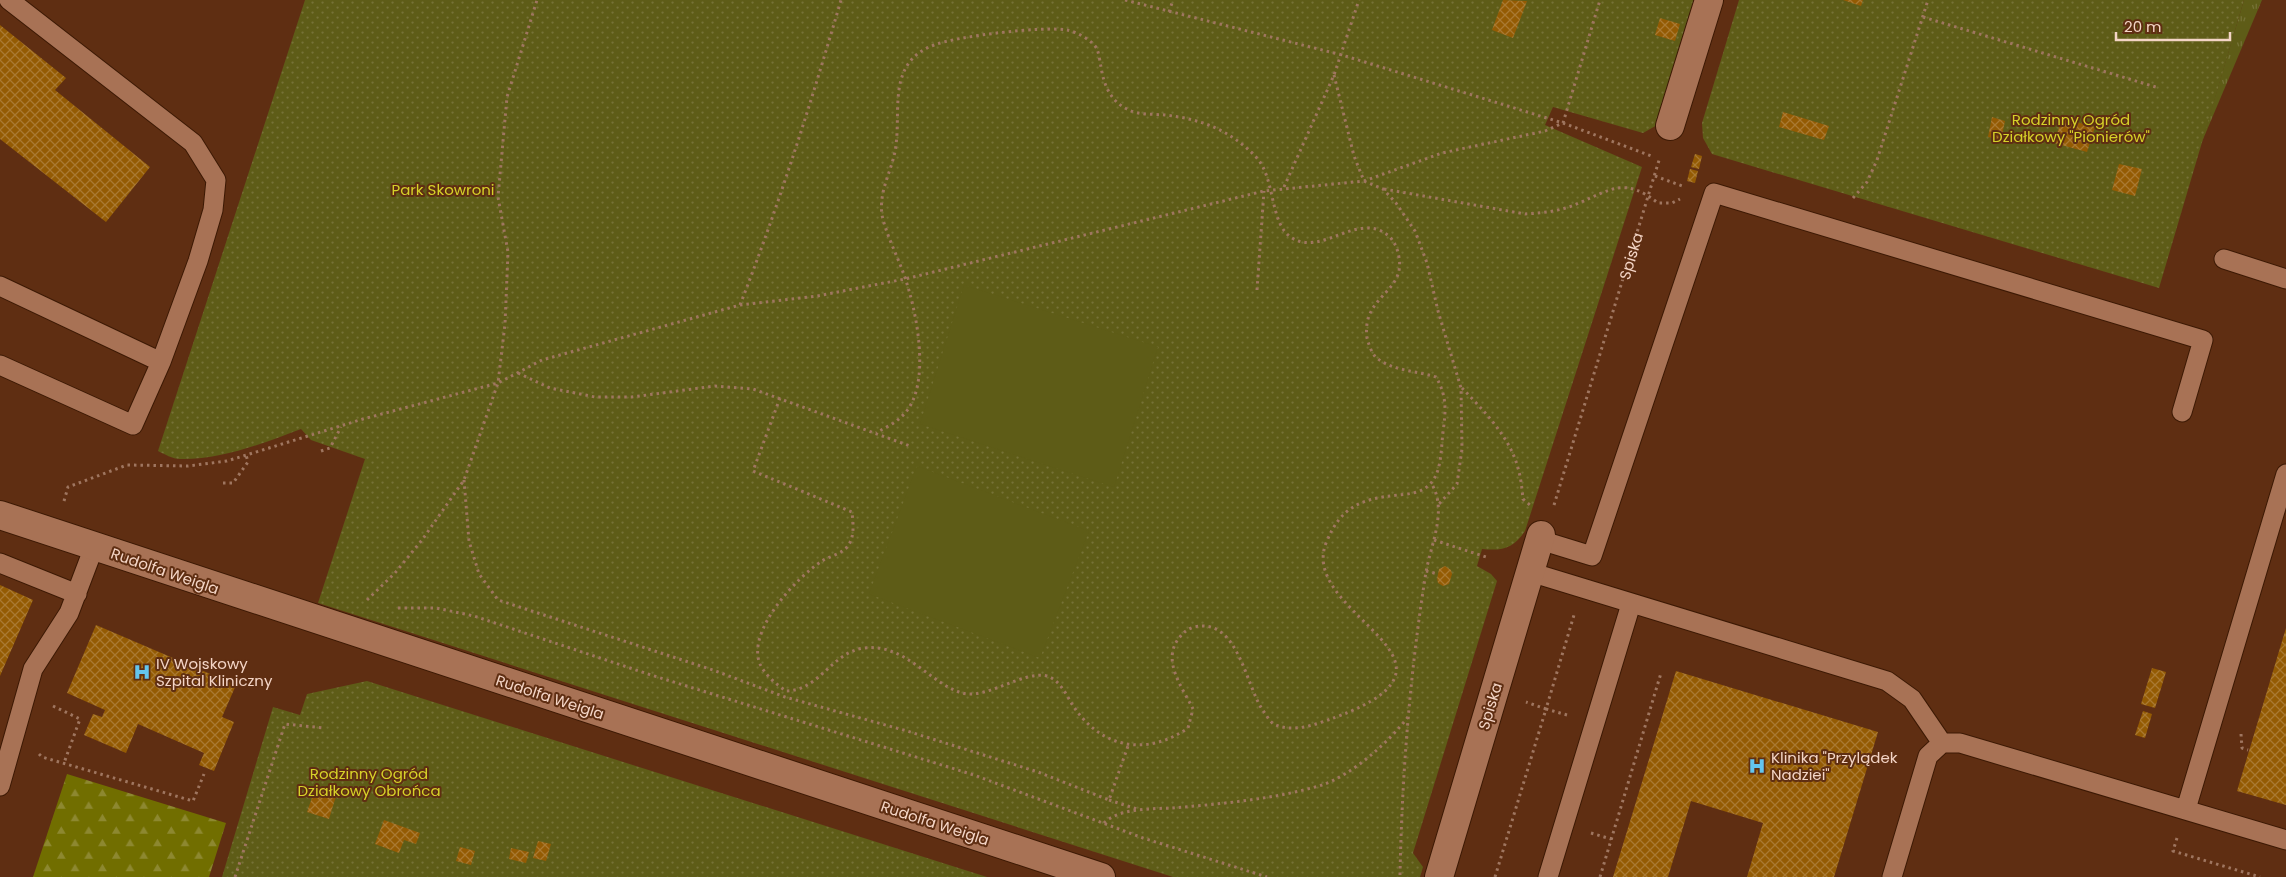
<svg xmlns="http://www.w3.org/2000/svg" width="2286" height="877" font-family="Poppins,sans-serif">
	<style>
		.grass { fill: url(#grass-tufts) }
		.forest { fill: url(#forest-firs) }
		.park { fill: url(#park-dots) }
		.pitch { fill: #5e5c17 }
		.building { fill: url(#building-cross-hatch) }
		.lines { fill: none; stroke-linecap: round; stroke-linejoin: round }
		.service-casing { stroke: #3c1904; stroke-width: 21 }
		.minor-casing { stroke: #3c1904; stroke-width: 30 }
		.path { stroke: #9f7660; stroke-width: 3; stroke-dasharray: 2.5 4; stroke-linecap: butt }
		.service { stroke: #a87255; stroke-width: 19 }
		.minor { stroke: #a87255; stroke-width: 28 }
		.labels { text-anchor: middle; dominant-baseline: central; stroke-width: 4; stroke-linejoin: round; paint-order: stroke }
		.park-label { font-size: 15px; fill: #d6d229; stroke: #5f2e12 }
		.street-label { font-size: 15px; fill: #f4d5c6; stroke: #5f2e12 }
		.poi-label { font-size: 15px; fill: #f4d5c6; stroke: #5f2e12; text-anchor: start }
	</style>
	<defs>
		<pattern id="grass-tufts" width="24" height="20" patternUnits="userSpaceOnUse" patternTransform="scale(1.25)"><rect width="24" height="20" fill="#5e5c17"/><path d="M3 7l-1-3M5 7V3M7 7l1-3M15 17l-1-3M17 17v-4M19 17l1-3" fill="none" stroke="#767237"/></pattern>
		<pattern id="forest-firs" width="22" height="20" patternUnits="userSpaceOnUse" patternTransform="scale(1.25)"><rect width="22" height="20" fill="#716e00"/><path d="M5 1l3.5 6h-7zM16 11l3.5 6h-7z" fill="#8d8830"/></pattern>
		<pattern id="park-dots" width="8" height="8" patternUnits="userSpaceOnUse" patternTransform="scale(1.25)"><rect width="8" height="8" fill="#5e5c17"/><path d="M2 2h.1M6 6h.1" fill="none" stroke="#767237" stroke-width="1.8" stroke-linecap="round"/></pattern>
		<pattern id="building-cross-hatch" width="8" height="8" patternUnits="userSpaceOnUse" patternTransform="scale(1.25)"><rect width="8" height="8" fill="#945b03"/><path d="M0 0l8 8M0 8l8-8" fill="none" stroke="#a97932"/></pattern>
	</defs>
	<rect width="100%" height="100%" fill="#5f2e12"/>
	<path class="grass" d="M2244,0H2262L2201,144Z"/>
	<path class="forest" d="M67,774L226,823L209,877H33Z"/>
	<path class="park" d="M305,0H1695L1659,124L1643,133L1553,107L1545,125L1642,167L1525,531C1513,549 1502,551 1482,549L1477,566L1491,574L1497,581L1413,853L1423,867L1420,877H1173L318,603L365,459L311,440L301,429C264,443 221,460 180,459C173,459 164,454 158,451Z
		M1739,0H2244L2159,288L1712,154L1703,138L1702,123Z
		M367,681L987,877H222L273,707L300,715L307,694Z"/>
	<path class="pitch" d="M964,285L1158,347L1114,487L920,424Z
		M917,466L1089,531L1040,658L869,594Z"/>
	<path class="building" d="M1503,0L1527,1L1513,38L1492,30Z
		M1843,0H1863L1861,6Z
		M1660,18L1680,24L1675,41L1655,35Z
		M0,25L66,78L55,90L150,167L106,222L0,139Z
		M1783,112L1829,126L1824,140L1779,127Z
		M1992,117L2005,121L2001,140L1988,137Z
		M2062,118L2095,127L2087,152L2054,143Z
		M1695,154L1702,156L1699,169L1691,167Z
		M2119,164L2142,169L2135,196L2112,190Z
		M1690,169L1698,171L1695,183L1687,181Z
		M1445,566L1451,570L1452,574L1449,584L1443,586L1438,583L1437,579L1439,569Z
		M0,585L33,600L0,676Z
		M96,625L236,685L222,717L234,722L214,771L199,765L204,753L138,724L126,753L84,735L93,714L102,717L105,710L67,693Z
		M2286,628V805L2237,791Z
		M2152,668L2166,672L2155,708L2141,704Z
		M1676,671L1878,732L1834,877H1747L1763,823L1691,801L1668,877H1613Z
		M2143,711L2152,714L2145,738L2135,735Z
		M315,789L336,796L329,819L307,812Z
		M384,820L420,833L416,844L404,840L399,853L375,844Z
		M538,841L551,844L546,861L533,858Z
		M460,847L475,851L471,865L456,861Z
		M511,848L529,852L526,863L509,859Z"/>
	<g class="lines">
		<g class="service-casing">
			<path id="service" d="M2224,259L2286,279
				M0,286L161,362
				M0,365L133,425L161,362L198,261L213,210L216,180L193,143L9,0
				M1540,540L1592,556L1714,193L2203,340L2182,412
				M0,563L77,594
				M1530,572L1887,681L1912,699L1942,743
				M0,786L33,669L69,613L94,547
				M2186,809L2286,474
				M1548,877L1631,604
				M1892,877L1928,756L1942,743H1960L2286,840"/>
		</g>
		<g class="minor-casing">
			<path id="minor" d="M1670,126L1709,0
				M0,515L1101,877
				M1439,877L1541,535"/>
		</g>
		<path class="path" d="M1125,0L1342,55L1563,123L1654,157
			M1169,12L1173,0
			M1923,17L2159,88
			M1334,75L1354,156L1364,181L1383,189L1396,203L1415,231L1427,263L1438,311L1461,388L1462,449L1457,484L1439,504
			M1655,176L1685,187
			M1284,187L1334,75L1359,0
			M1384,189L1525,214C1543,213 1562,211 1579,203C1612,189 1625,177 1658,203H1672L1680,199
			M1853,198L1867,182L1877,160L1928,0
			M1257,290L1264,191
			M740,305C779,205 811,103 841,0
			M518,373L550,388L595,397H632L715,386L753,389L910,446
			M1462,388C1483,410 1510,437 1518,468C1521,478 1522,489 1523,499L1530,505
			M780,398L753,471L852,512C853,523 855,536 848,546C842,554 830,556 822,561C797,577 746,631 760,664C765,675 777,685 786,691C819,691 832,652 864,648C905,643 929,683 962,693C986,700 1024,670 1047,676C1062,681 1067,698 1076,710C1105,750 1149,755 1188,728L1193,709C1183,688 1161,661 1179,638C1183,633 1187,629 1194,627C1239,617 1245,686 1264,712C1267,716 1270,722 1274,724C1288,731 1304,728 1319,723C1503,663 1297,618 1326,543C1341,506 1361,499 1398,495C1409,494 1422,493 1430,484C1442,472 1441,448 1443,432C1446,410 1447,396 1436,377C1417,371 1394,371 1378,359C1372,355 1369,345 1367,338C1361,294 1409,293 1398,253C1397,247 1394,242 1390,237C1359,209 1323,257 1292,238C1269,224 1276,178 1256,157C1230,130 1201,119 1165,115C1153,114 1139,115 1129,110C1111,102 1104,86 1101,67C1100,62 1099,54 1097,49C1092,40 1077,32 1067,30C1042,26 958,36 934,45C883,64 904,116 894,156C889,176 879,193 882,215C886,234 896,253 903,272C916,307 934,389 901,417C894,424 884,428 876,433
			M321,451L330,448L341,427
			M464,480L469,541L479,574L498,600L713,670L785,697L907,731L1038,772L1109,800L1128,746
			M223,483H233L248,462L246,455
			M64,501L68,487L127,465L188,466L227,461L363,419L498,383L542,360L740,305L817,296L905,279L1264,191L1364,181L1442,153L1545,131L1563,123L1600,0
			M1554,505L1660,157
			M1434,540L1486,557
			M1426,571L1438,574
			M367,600L395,573L422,540L464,480L498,383L505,324L508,252L498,197L507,97L537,0
			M398,608H436L474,616L651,675L974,775L1143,838L1267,877
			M53,706L80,719L64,763
			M1567,715L1546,709L1574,615
			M2241,734L2242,748L2248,750
			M39,754L42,757L193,801L204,774
			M1109,800L1140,810
			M1104,823C1119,808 1151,809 1172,808C1220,804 1276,799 1322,785C1352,775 1389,742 1408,717
			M1591,833L1611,839
			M2177,838L2173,851L2260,877
			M1400,875C1402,774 1410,672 1426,572C1431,544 1448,509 1431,483
			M235,877L285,724L324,728
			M1495,877L1546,709L1526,702
			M1600,877L1661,673"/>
		<use href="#service" class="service"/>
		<use href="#minor" class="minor"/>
	</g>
	<defs>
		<g id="hospital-bare" transform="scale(1.35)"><path d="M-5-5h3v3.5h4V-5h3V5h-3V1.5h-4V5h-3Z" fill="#64c5ee" stroke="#5f2e12" stroke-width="2.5" paint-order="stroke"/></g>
	</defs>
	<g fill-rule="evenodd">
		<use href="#hospital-bare" x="142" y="672"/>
		<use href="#hospital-bare" x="1757" y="766"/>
	</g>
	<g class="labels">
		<g class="park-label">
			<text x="2071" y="119">Rodzinny Ogród<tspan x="2071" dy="17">Działkowy "Pionierów"</tspan></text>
			<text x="443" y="189">Park Skowroni</text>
			<text x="369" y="773">Rodzinny Ogród<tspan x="369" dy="17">Działkowy Obrońca</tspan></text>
		</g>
		<g class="street-label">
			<text transform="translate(1631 256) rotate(-73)">Spiska</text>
			<text transform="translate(165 571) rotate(19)">Rudolfa Weigla</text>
			<text transform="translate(550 697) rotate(18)">Rudolfa Weigla</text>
			<text transform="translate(1490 706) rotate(-73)">Spiska</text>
			<text transform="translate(935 823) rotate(18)">Rudolfa Weigla</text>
		</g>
		<g class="poi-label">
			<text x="156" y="663">IV Wojskowy<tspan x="156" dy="17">Szpital Kliniczny</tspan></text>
			<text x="1771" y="757">Klinika "Przylądek<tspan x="1771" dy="17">Nadziei"</tspan></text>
		</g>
	</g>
	<path d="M2116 32v8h114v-8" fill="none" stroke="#f4d5c6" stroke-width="2.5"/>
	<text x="2124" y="32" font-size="15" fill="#f4d5c6" stroke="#5f2e12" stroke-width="4" paint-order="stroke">20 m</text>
</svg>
